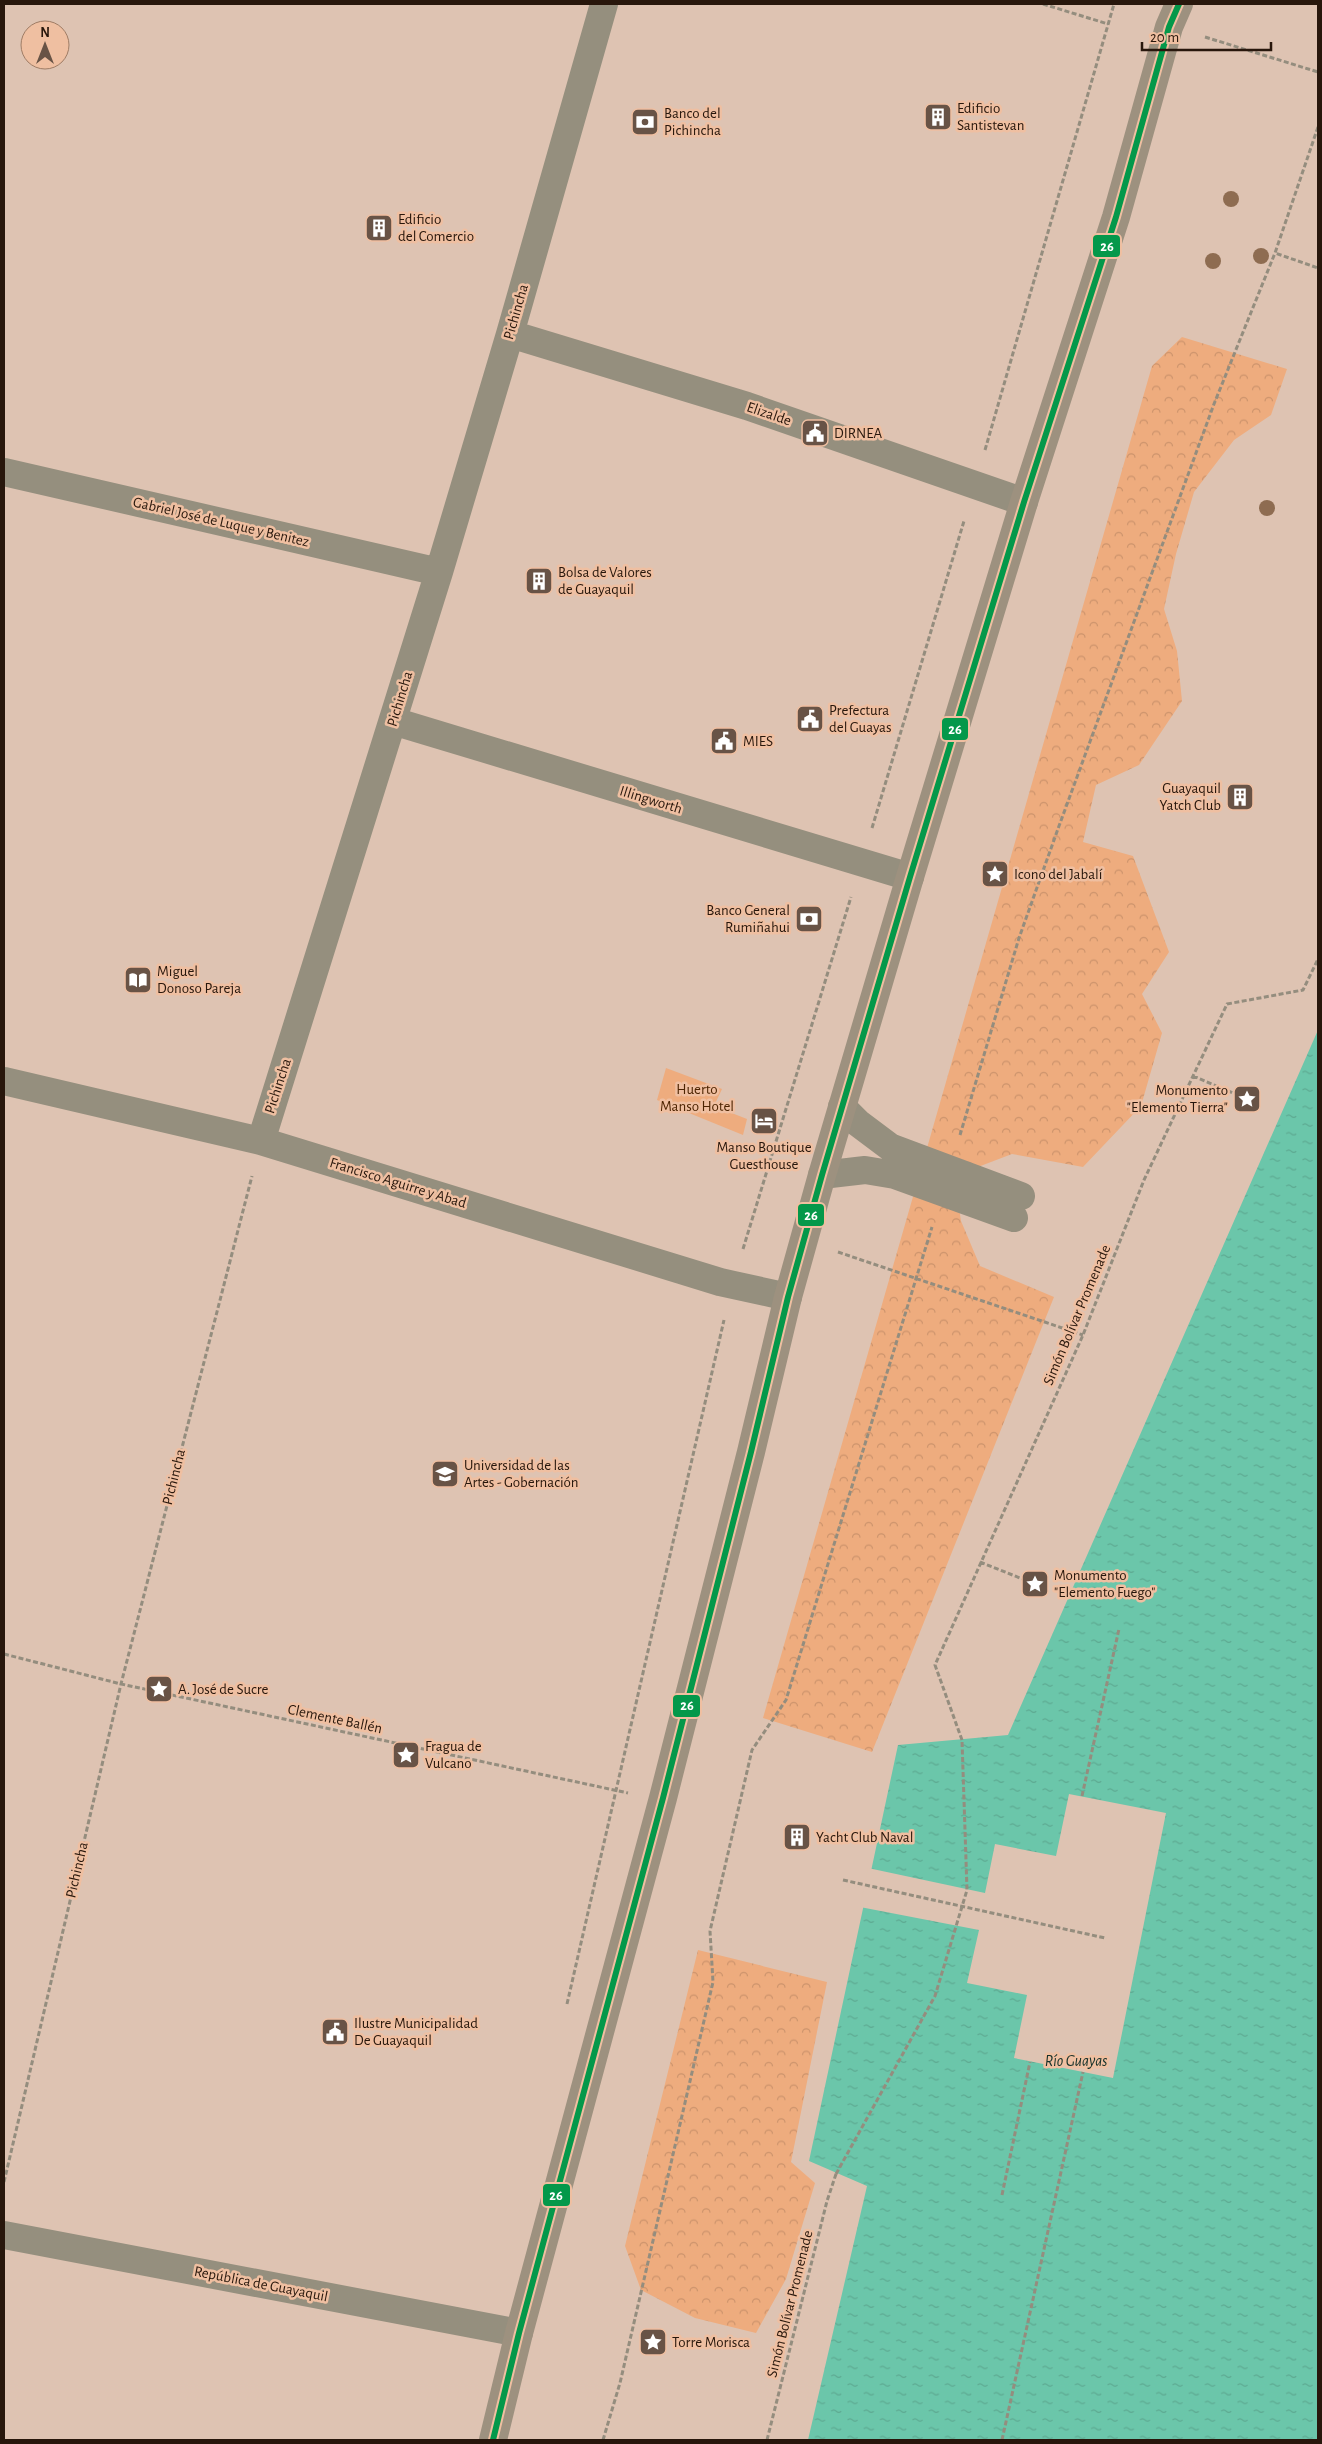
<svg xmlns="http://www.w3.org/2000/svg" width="1322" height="2444" font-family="'Alegreya Sans',sans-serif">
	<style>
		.forest { fill: url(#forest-crowns) }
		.garden { fill: #eeac7e }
		.water { fill: url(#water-ripples) }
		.pier { fill: #dec3b2 }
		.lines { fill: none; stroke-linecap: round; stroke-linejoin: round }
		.path { stroke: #948d7e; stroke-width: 3; stroke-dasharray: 5 2.5; stroke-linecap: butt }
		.minor { stroke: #958f7e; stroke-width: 28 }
		.major { stroke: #9d917f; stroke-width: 28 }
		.path-bridge { stroke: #948d7e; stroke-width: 3; stroke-dasharray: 5 2.5; stroke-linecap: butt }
		.bus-1-casing { stroke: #efbfa1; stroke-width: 10 }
		.bus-1 { stroke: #04984a; stroke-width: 6 }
		.tree { fill: #8e6c51 }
		.labels { text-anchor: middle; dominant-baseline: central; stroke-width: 5; stroke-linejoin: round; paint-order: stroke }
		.poi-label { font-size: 15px; fill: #28170c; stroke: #efbfa1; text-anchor: start }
		.street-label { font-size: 15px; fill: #28170c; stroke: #efbfa1 }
		.park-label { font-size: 15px; fill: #4d2402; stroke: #efbfa1 }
		.water-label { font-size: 16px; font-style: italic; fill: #143029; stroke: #efbfa1 }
		.line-badge { stroke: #efbfa1; stroke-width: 2 }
		.badge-label { font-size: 14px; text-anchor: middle; font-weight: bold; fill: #fff }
	</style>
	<defs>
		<pattern id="forest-crowns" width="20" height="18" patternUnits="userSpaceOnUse" patternTransform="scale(1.25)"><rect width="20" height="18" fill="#eeac7e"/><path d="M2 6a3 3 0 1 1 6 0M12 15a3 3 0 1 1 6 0" fill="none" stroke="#cc936c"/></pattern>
		<pattern id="water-ripples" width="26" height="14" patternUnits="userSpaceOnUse" patternTransform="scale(1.25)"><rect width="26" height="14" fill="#6bc6aa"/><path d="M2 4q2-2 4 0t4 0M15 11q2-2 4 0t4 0" fill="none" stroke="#5da991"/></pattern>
	</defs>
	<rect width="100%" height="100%" fill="#dec3b2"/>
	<path class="forest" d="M1182,337L1287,369L1271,415L1234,440L1194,492L1176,554L1164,609L1177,651L1182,701L1139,765L1096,785L1083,842L1133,856L1169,952L1142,994L1162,1033L1141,1106L1083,1167L1012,1154L970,1170L957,1194L961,1221L980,1266L1054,1297L872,1752L763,1718L1152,366Z
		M698,1950L827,1982L791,2162L815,2183L786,2279L756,2333L695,2318L641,2290L625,2246Z"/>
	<path class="garden" d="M666,1068L722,1089L714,1106L747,1119L743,1135L657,1100Z"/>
	<path class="water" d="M1318,1030V2440H808L867,2186L809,2161L898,1745L1008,1735Z"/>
	<path class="pier" d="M1069,1794L1166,1813L1113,2078L1014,2058L1027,1995L967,1983L979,1930L860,1907L868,1868L985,1893L995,1844L1056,1856Z"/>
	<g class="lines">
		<path class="path" d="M1043,4L1108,24
			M1205,37L1318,72
			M1318,127L1275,253L1318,268
			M985,450L1114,4
			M872,828L964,521
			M1193,1076L1247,1099
			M960,1135L1019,938L1059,826L1214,404L1275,253
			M743,1249L851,897
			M838,1252L1083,1335
			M980,1562L1035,1584
			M4,1654L121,1684L628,1793
			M962,1740L935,1665L1083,1335L1144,1180L1227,1004L1303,990L1318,959
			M1082,1796L1119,1629
			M843,1880L1105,1938
			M567,2004L724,1320
			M4,2182L121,1684L252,1176
			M1002,2195L1030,2062
			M603,2440L620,2383L713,1982L710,1931L752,1750L786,1700L932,1227
			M767,2440L827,2201L836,2174
			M1002,2440L1083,2072"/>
		<path class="minor" d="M510,334L747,406L1024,502
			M4,472L439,572
			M393,721L910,877
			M4,1081L261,1141L720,1282L788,1297
			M842,1107L858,1123L890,1147L1021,1196
			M261,1141L439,572L510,334L604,4
			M822,1175L865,1170L895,1175L1014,1218
			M4,2235L519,2333"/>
		<path class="major" d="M493,2440L519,2333L663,1798L751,1452L788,1297L822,1175L910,877L1024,502L1116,217L1169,27L1179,4"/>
		<path class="path-bridge" d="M836,2174L935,1996L967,1890L962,1740"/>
		<g class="bus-1-casing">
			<path id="bus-1" d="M493,2440L519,2333L663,1798L751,1452L788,1297L822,1175L910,877L1024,502L1116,217L1169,27L1179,4"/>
		</g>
		<use href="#bus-1" class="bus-1"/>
	</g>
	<g class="tree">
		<circle cx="1231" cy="199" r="8"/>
		<circle cx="1261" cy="256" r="8"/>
		<circle cx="1213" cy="261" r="8"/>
		<circle cx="1267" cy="508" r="8"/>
	</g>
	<defs>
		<g id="building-square" transform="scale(1.4375)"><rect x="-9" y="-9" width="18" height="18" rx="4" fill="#685346" stroke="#efbfa1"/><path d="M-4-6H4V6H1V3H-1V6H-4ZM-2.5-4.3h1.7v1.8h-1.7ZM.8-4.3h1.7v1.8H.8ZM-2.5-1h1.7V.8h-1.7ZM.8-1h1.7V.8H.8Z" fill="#fff"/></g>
		<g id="bank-square" transform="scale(1.4375)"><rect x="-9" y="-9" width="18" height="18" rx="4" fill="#685346" stroke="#efbfa1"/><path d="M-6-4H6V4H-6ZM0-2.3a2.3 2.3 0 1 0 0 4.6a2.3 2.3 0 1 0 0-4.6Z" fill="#fff"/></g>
		<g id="civic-square" transform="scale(1.4375)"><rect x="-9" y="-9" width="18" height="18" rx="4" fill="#685346" stroke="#efbfa1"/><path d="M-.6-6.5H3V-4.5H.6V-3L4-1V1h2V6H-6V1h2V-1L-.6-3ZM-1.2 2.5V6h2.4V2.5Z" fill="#fff"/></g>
		<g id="sight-square" transform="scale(1.4375)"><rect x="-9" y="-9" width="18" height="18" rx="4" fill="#685346" stroke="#efbfa1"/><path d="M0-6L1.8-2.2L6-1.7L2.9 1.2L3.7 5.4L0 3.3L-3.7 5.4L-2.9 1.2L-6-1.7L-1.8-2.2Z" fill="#fff"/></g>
		<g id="library-square" transform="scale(1.4375)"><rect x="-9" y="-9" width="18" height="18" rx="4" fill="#685346" stroke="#efbfa1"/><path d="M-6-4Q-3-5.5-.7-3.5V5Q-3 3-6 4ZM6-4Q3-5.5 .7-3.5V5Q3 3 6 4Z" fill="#fff"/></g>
		<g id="hotel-square" transform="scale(1.4375)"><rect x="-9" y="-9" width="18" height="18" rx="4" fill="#685346" stroke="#efbfa1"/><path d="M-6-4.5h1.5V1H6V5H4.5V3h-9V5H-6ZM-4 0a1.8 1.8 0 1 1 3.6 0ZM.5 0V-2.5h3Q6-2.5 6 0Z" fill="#fff"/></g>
		<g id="university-square" transform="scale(1.4375)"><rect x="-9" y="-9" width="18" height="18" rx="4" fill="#685346" stroke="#efbfa1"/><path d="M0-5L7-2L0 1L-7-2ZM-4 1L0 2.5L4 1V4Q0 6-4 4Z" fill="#fff"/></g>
	</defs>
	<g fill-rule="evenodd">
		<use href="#building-square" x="938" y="117"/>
		<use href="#bank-square" x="645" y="122"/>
		<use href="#building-square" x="379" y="228"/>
		<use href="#civic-square" x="815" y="433"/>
		<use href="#building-square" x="539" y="581"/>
		<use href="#civic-square" x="810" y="719"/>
		<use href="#civic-square" x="724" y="741"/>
		<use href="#building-square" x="1240" y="797"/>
		<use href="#sight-square" x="995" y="874"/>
		<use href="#bank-square" x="809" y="919"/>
		<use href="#library-square" x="138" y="980"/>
		<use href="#sight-square" x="1247" y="1099"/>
		<use href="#hotel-square" x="764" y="1121"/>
		<use href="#university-square" x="445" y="1474"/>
		<use href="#sight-square" x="1035" y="1584"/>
		<use href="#sight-square" x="159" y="1689"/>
		<use href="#sight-square" x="406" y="1755"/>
		<use href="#building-square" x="797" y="1837"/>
		<use href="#civic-square" x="335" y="2032"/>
		<use href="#sight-square" x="653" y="2342"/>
	</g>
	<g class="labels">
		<g class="poi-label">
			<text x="957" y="108">Edificio<tspan x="957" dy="17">Santistevan</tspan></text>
			<text x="664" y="113">Banco del<tspan x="664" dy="17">Pichincha</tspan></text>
			<text x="398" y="219">Edificio<tspan x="398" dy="17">del Comercio</tspan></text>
			<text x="834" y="433">DIRNEA</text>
			<text x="558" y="572">Bolsa de Valores<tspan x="558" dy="17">de Guayaquil</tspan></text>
			<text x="829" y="710">Prefectura<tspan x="829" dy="17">del Guayas</tspan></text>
			<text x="743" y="741">MIES</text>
			<text x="1221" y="788" text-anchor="end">Guayaquil<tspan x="1221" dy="17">Yatch Club</tspan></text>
			<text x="1014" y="874">Icono del Jabalí</text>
			<text x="790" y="910" text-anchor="end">Banco General<tspan x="790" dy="17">Rumiñahui</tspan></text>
			<text x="157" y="971">Miguel<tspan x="157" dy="17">Donoso Pareja</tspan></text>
			<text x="1228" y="1090" text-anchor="end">Monumento<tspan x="1228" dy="17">"Elemento Tierra"</tspan></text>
			<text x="764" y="1147" text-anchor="middle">Manso Boutique<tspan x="764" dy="17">Guesthouse</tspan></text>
			<text x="464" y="1465">Universidad de las<tspan x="464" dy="17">Artes - Gobernación</tspan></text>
			<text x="1054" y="1575">Monumento<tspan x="1054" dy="17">"Elemento Fuego"</tspan></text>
			<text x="178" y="1689">A. José de Sucre</text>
			<text x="425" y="1746">Fragua de<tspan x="425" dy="17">Vulcano</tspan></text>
			<text x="816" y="1837">Yacht Club Naval</text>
			<text x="354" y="2023">Ilustre Municipalidad<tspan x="354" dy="17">De Guayaquil</tspan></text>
			<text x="672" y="2342">Torre Morisca</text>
		</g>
		<g class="street-label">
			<text transform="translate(516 312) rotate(-74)">Pichincha</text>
			<text transform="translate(769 414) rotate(19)">Elizalde</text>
			<text transform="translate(221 522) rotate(13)">Gabriel José de Luque y Benitez</text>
			<text transform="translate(400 699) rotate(-73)">Pichincha</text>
			<text transform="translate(651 800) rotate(17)">Illingworth</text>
			<text transform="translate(278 1086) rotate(-72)">Pichincha</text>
			<text transform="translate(398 1183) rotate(17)">Francisco Aguirre y Abad</text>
			<text transform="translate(1077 1315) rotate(-67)">Simón Bolívar Promenade</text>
			<text transform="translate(174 1477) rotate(-76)">Pichincha</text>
			<text transform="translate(335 1719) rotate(12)">Clemente Ballén</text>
			<text transform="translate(77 1870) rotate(-77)">Pichincha</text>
			<text transform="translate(261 2284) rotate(11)">República de Guayaquil</text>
			<text transform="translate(790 2304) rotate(-76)">Simón Bolívar Promenade</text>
		</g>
		<g class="park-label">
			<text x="697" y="1089">Huerto<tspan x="697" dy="17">Manso Hotel</tspan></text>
		</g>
		<g class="water-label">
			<text x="1076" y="2061">Río Guayas</text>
		</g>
	</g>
	<g class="line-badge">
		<rect x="1092" y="234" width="29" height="24" rx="5" fill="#04984a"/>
		<rect x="941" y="717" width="28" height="24" rx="5" fill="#04984a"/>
		<rect x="797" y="1203" width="28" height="24" rx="5" fill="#04984a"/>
		<rect x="672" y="1694" width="29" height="24" rx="5" fill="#04984a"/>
		<rect x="542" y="2183" width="29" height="24" rx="5" fill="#04984a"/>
	</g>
	<g class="badge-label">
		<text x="1107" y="251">26</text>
		<text x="955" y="734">26</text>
		<text x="811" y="1220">26</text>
		<text x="687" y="1710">26</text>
		<text x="556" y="2200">26</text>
	</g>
	<rect width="1322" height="2444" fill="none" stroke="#28170c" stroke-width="10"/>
	<g transform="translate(45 45)"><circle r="24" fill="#efbfa1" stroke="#9f7c65"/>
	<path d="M0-4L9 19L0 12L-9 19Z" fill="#685346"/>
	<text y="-8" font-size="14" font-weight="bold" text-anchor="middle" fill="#28170c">N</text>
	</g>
	<path d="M1142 42v8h129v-8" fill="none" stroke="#28170c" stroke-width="2.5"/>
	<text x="1150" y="42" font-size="15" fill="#28170c" stroke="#efbfa1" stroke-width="4" paint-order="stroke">20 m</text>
</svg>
